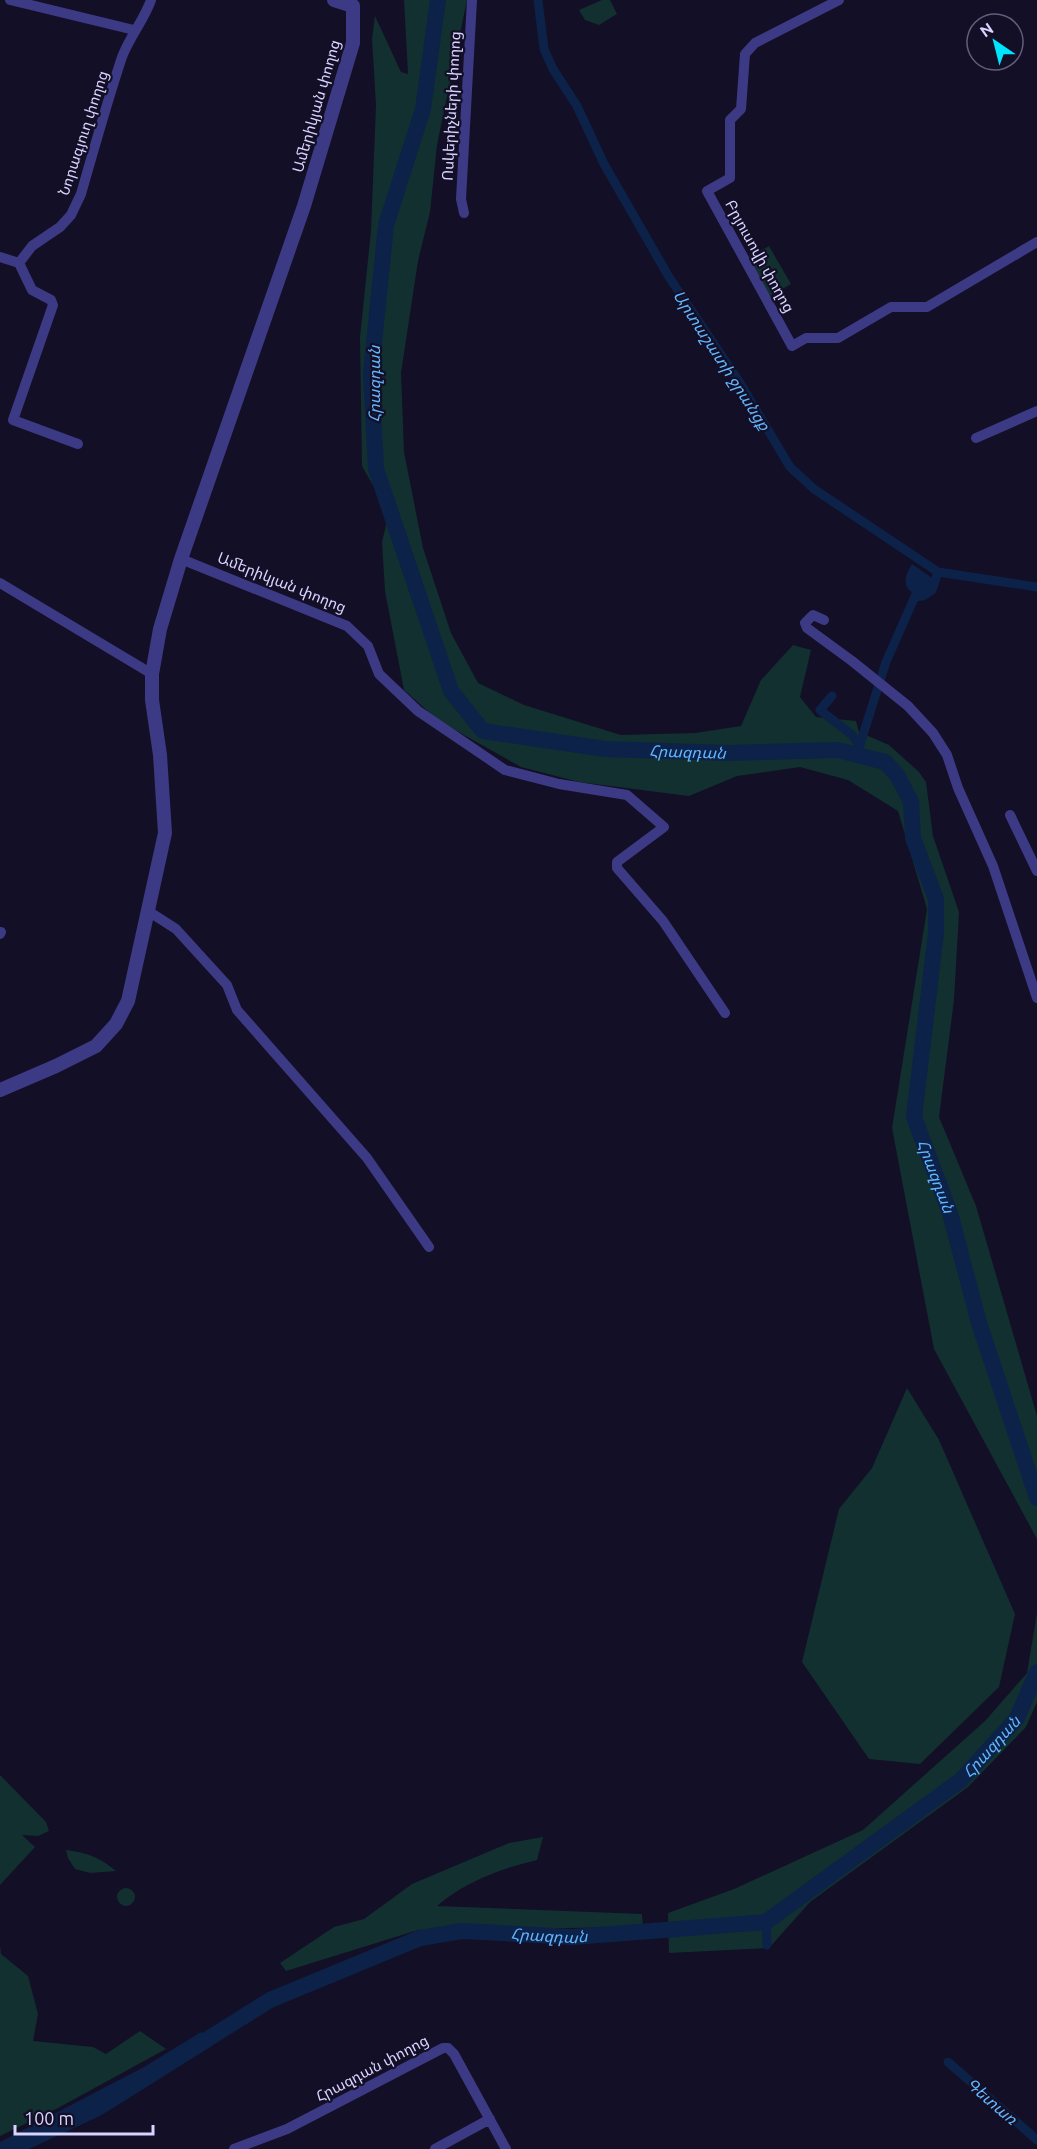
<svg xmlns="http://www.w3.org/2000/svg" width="1037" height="2149" font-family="Ubuntu,'Noto Sans Armenian',sans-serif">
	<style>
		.green { fill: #12302f }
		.water { fill: #0c2248 }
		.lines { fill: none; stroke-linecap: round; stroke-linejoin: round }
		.canal { stroke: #0c2248; stroke-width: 9 }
		.river { stroke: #0c2248; stroke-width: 16 }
		.minor { stroke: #3d3a85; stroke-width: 10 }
		.tertiary { stroke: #3d3a85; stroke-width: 14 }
		.labels { text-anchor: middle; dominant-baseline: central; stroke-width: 4.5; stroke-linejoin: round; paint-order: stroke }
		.street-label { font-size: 15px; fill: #d9d4ff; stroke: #130f26 }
		.water-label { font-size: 16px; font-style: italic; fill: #62b6ff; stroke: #130f26 }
	</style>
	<rect width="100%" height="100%" fill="#130f26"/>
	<path class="green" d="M404,0H467L437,145L430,212L418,261L401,373L404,452L423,548L451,633L478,683L524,705L621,735L695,733L741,726L761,680L793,645L811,650L800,697L816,717L856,721L859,732L889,745L919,772L926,782L933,836L959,912L954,1000L939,1117L976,1206L1037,1416V1539L934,1349L892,1128L927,909L898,811L848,780L800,767L737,776L689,796L579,782L521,767L439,721L404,690L385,591L382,542L387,521L379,496L362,466L360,337L371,231L376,105L372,39L375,16L401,72L408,74Z
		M602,0H610L617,14L599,25L585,20L579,10Z
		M769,246L791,284L770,296L748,258Z
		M907,1388L939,1440L1015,1614L999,1687L920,1764L869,1759L802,1662L839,1509L872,1468Z
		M1037,1613V1702L1026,1727L968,1787L810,1902L769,1948L669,1953L668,1913L734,1889L863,1830L985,1721L1027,1673Z
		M0,1775L46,1822L49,1831L38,1836L22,1835L35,1847L0,1885Z
		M543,1837L537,1860C500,1869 466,1881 437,1906L642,1914L643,1927L418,1930L286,1971L280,1963L334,1927L364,1919L412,1884L509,1843Z
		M66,1850C88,1853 99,1857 116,1871L90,1873L75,1869L68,1858Z
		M117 1897a9 9 0 1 1 18 0a9 9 0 1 1-18 0Z
		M0,1945L1,1954L28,1976L38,2014L33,2041L93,2047L106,2054L140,2031L166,2049L58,2108L0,2136Z"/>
	<path class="water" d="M912,564L932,578C928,604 891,595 912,564Z
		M201,2032L210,2047L102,2115L29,2149H0V2142L144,2067Z"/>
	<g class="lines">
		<path class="canal" d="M538,0L544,49L553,69L577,106L604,164L669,277L740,383L790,467L814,489L938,572L1037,587
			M915,597L923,596L932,590L938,572
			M832,696L820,710L852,735L859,745
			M857,754L886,662L916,594L917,584
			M766,1922L767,1945
			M948,2062L1037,2140"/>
		<g class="river">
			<path id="s1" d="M438,0L423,109L386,225L371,373L376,469L451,691L483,731L605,749L728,753L838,750L885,762L897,775L911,802L913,838L936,899V933L914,1117L950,1213L979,1323L1037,1498"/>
			<path id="s2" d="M187,2052L270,2000L420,1938L462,1931L573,1937L766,1922L961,1780L1017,1718L1037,1672"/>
		</g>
		<path class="minor" d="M10,0L134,30
			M839,0L755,43L745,54L741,109L730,120V178L707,191L792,346L806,338H838L891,307H927L1037,242
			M464,213L461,199L472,0
			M0,257L19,263
			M19,263L32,246L60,227L71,215L81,194C94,149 107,102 122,57C130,36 144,20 151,0
			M19,263L32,290L51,300L53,305L13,420L78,444
			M976,438L1037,411
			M181,559L347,626L368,646L379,674L418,711L505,770L559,784L627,795L664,827L617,862V868L663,921L725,1013
			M0,583L152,674
			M824,620L813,615L805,623L807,628L852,661L908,706L933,733L947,755L958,788L993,866L1037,998
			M1010,815L1037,871
			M148,911L176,929L227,985L237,1010L367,1158L429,1247
			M0,934L1,932
			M234,2149L287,2129L443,2048H448L454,2054L506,2149
			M435,2149L490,2119"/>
		<path class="tertiary" d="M0,1090L56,1066L96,1046L116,1024L128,1001L165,833L160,755L152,700V674L160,629L181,559L304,206L353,43V6L334,0"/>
	</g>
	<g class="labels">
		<g class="street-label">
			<text transform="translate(316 106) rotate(-74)">Ամերիկյան փողոց</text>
			<text transform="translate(451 106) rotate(-87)">Ոսկերիչների փողոց</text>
			<text transform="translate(83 133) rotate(-72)">Նորագյուղ փողոց</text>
			<text transform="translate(760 256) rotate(61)">Բրյուսովի փողոց</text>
			<text transform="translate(282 582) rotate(22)">Ամերիկյան փողոց</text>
			<text transform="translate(372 2068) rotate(-28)">Հրազդան փողոց</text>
		</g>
		<g class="water-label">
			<text transform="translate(722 360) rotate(57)">Արտաշատի ջրանցք</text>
			<text transform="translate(374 384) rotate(-90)">Հրազդան</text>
			<text stroke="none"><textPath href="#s1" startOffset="968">Հրազդան</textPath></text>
			<text stroke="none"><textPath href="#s1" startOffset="1599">Հրազդան</textPath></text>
			<text stroke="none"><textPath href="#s2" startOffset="894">Հրազդան</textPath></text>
			<text stroke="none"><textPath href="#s2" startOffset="390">Հրազդան</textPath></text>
			<text transform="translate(992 2101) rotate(41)">Գետառ</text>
		</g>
	</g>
	<g transform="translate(995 42) rotate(325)"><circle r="28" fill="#130f26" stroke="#625e7d" stroke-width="1.5"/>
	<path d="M0-4.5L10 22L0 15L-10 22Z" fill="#00e5ff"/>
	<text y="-9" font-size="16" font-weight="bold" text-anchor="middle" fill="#d9d4ff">N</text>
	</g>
	<path d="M15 2125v9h138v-9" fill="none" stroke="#d9d4ff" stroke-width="3"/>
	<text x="24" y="2125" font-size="18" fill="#d9d4ff" stroke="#130f26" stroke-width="4.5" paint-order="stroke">100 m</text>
</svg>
